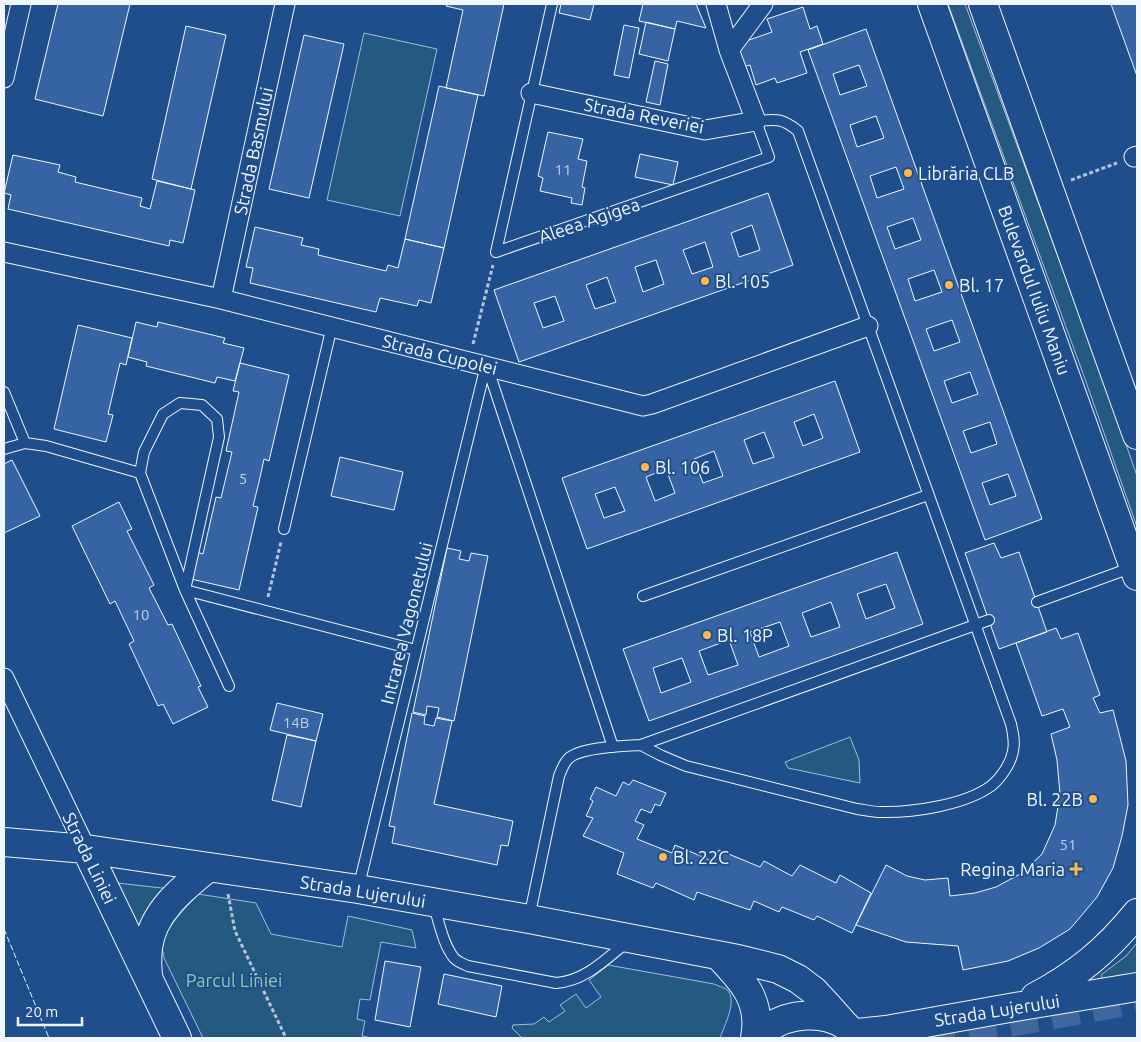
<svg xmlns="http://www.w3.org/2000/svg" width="1141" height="1042" font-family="Ubuntu,sans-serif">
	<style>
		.green { fill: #245a82; stroke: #a8bbd7 }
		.building { fill: #3563a3; stroke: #f2f6ff; fill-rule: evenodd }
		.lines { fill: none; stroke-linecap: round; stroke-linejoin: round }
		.secondary-tunnel { stroke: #3f679d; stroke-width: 28; stroke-dasharray: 28 14; stroke-linecap: butt }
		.lane-casing { stroke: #f2f6ff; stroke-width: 12 }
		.street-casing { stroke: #f2f6ff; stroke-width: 21 }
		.secondary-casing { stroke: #f2f6ff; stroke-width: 30 }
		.primary-casing { stroke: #f2f6ff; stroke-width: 30 }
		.path { stroke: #b3c4dc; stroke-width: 3; stroke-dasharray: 4 2.5; stroke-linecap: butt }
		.lane { stroke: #1f4e8c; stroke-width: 10 }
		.street { stroke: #1f4e8c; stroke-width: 19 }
		.secondary { stroke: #1f4e8c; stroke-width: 28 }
		.primary { stroke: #1f4e8c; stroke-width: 28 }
		.fence { stroke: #f2f6ff; stroke-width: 1; stroke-dasharray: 6 2.5; stroke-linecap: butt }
		.poi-dot { fill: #ffb74d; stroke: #1f4e8c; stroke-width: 2 }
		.labels { text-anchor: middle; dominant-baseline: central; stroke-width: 4; stroke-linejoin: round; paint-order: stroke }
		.number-label { font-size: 15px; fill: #c3d1e8 }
		.street-label { font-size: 18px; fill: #f2f6ff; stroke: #1f4e8c }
		.poi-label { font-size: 18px; fill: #f2f6ff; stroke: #1f4e8c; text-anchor: start }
		.park-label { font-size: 18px; fill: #97c8a6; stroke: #1f4e8c }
	</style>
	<rect width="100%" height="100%" fill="#1f4e8c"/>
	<path class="green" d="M948,4H965L1101,373L1137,476V527L1085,379Z
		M364,33L437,49L400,216L327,200Z
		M850,737L859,760L860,783L788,768L785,762Z
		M117,883L171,889L141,938Z
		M198,894L256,903L271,934L342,947L348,916L412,930L416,948L381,942L370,1000L360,999L357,1019L365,1021L362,1036L372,1038H203L164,958C164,955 162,950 162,947C164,928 186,908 198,894Z
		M1137,943V978L1104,984L1101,975L1126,956Z
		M608,965L714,984C718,986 723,987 726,989C739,999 724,1026 720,1038H520L521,1037L512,1028L513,1025L534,1024L544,1017L549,1022L565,1011L560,1005L576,994L586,1008L601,997L589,980Z"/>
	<path class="building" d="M58,4H130L103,116L35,99Z
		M447,4H504L484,96L446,88L463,10L446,6Z
		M561,4H594L590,20L559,13Z
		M643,4H696L706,28L677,21L675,29L639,21Z
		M1111,4H1137V76Z
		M803,7L810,29L817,26L823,44L800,52L807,73L777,83L775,78L756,85L750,65L743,67L735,45L772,32L767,19Z
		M646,22L675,29L668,61L639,54Z
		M624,25L639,28L629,78L614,75Z
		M186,26L226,35L191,189L152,179Z
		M866,29L1042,519L985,540L808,50ZM859,65L867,86L840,95L833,74ZM876,116L884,138L857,147L850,125ZM896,167L904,189L877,198L870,176ZM913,218L921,240L895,249L887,227ZM934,270L942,292L915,301L908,279ZM952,320L960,342L934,351L926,329ZM970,372L978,394L952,403L944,381ZM990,422L997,444L971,453L963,431ZM1008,474L1016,496L990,505L982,483Z
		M304,35L344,44L309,198L269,189Z
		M655,61L668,64L660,105L646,102Z
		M439,86L478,95L444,248L405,239Z
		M548,132L583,139L578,159L587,161L582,187L585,188L582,205L571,203L572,198L540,191L543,178L538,176Z
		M640,154L678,162L673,185L635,177Z
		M13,155L60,165L58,172L76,177L75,182L142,198L140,206L150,209L157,181L195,190L183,243L170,240L169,246L8,209L11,195L4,193Z
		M768,193L793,265L519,362L494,290ZM752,225L760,250L739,257L731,233ZM705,242L713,267L692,274L683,250ZM656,260L664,284L643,292L635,267ZM607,277L616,302L595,309L586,285ZM555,296L564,321L543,328L534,303Z
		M255,227L303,238L301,245L319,249L318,255L386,271L388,265L398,268L405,239L444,248L431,303L419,300L417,306L380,298L376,312L250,283L253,268L246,267Z
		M136,322L157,327L158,322L225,338L223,343L244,348L235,381L217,377L215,383L146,366L147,362L128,357Z
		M78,325L132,338L126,365L120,363L108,414L113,415L106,442L54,429Z
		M240,363L289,375L269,461L264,459L259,482L253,506L258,507L239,590L191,579L197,552L203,554L216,497L221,498L232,452L226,451L239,392L233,391Z
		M835,381L860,452L587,549L562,478ZM814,414L823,438L803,446L794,422ZM764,432L774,457L753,464L744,440ZM714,451L723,476L703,483L694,459ZM666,469L675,493L655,501L646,477ZM615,487L625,511L604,518L595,494Z
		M340,457L403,472L394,510L331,496Z
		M12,460L40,516L4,533V464Z
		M119,502L132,529L127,531L154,585L149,588L168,625L172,624L201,686L198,687L208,707L173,724L163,704L158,706L129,644L134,641L115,601L110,604L72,526Z
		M994,543L1001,558L1019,552L1047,632L999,649L965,553Z
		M447,548L461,551L459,559L469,561L471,553L488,556L454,721L437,717L439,708L427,706L426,715L413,712Z
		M897,552L923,624L649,721L623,649ZM886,584L895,608L866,619L857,594ZM831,602L840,627L811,637L802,613ZM780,622L789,646L759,657L750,632ZM729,640L738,665L708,675L699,651ZM682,658L691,682L661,693L653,668Z
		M1056,628L1061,639L1078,633L1100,695L1093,698L1100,713L1113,710L1126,761L1128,805L1122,836L1113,868L1097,897L1070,929L1039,948L1008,961L963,970L958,946L906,942L856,925L886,865L907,876L925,880L948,878L950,896L975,893L996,887L1022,873L1042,854L1055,825L1060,794L1057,760L1051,734L1070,727L1063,709L1042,716L1016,643Z
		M277,703L323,714L316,741L270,730Z
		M412,713L425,716L424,724L434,726L436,718L452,721L434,804L513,821L508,846L501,845L497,865L392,843L395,827L389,826Z
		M287,735L316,741L301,807L272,800Z
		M633,780L666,793L660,806L655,804L651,813L641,809L635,821L644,825L637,839L672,853L675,845L712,861L719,850L760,867L764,861L792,876L800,865L836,883L840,875L871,893L852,933L817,916L814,920L782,907L779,912L754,901L750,910L697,892L694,900L656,883L653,888L617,874L624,853L583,836L593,818L586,816L593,801L590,799L596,787L616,796L623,782L629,785Z
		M385,961L421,967L410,1027L375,1020Z
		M444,974L502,986L496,1017L438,1004Z"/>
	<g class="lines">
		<path class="secondary-tunnel" d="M927,1038L1137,1000"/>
		<g class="lane-casing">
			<path id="lane" d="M496,252L769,157L756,121C776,119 782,118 798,131L1011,724C1013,733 1015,742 1013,751C1011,763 1001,778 991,786C965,805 912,813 880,812C873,812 865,810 857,809L686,766L660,755L641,745
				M496,252L552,4
				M487,366L613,747
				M4,392L25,443
				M4,449L25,443L46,446L140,473L185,590L229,686
				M140,473L144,452L163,414L180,403L202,405L217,419L219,437L185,590L416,650
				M284,529L332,326
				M643,596L928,495
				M1037,602L1133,567
				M358,889L486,365
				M434,906C439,922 443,944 454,958C458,962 463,964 468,966L556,983C585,981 606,959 627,942
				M529,918L559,776C561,771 564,763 568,759C579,747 624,746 641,745L989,620"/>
		</g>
		<g class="street-casing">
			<path id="street" d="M729,50L763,4
				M4,78L21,4
				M531,93L705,130L756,121L729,50L716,4
				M1134,157L1137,156
				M4,252L221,299L643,406L652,404L868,326
				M221,299L285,4
				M4,678L86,849"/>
		</g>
		<g class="secondary-casing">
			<path id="secondary" d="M4,842L86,849L358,889L529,919L738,959L778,969L798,979L814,991L827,1005L843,1023
				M86,849L177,1038
				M719,956C743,981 762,1001 755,1038
				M148,975C147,966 147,957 148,948C152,912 183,888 209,867
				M1035,997C1077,975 1107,950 1137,913
				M857,1033L886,1030L1015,1007L1137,987
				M759,1038C762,1035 764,1032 767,1029C788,1013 824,1010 846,1026"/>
		</g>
		<g class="primary-casing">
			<path id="primary" d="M932,4L1137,576
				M983,4L1137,435"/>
		</g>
		<path class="path" d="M1071,180L1117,163
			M473,344L493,265
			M268,597L281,542
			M228,894L235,931L286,1038"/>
		<use href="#lane" class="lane"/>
		<use href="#street" class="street"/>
		<use href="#secondary" class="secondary"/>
		<use href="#primary" class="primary"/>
		<path class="fence" d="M4,929L49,1038"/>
	</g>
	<g class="poi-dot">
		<circle cx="908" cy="173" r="5"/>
		<circle cx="705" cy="281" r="5"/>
		<circle cx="949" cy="285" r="5"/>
		<circle cx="645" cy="467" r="5"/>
		<circle cx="707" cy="635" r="5"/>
		<circle cx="1093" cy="799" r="5"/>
		<circle cx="663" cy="857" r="5"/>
		<path d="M1073.5 861.5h5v5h5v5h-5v5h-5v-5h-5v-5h5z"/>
	</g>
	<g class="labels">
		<g class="number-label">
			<text x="563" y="169">11</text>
			<text x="243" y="478">5</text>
			<text x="141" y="614">10</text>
			<text x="296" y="722">14B</text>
			<text x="1068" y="844">51</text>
		</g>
		<g class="street-label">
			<text transform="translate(644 115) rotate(11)">Strada Reveriei</text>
			<text transform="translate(253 151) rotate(-78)">Strada Basmului</text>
			<text transform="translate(589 220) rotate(-19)">Aleea Agigea</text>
			<text transform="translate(1035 290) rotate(70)">Bulevardul Iuliu Maniu</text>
			<text transform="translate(440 354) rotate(14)">Strada Cupolei</text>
			<text transform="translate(406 623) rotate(-76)">Intrarea Vagonetului</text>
			<text transform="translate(90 858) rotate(64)">Strada Liniei</text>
			<text transform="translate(363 891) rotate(9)">Strada Lujerului</text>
			<text transform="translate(997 1010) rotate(-9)">Strada Lujerului</text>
		</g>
		<g class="poi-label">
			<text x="918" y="173">Librăria CLB</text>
			<text x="715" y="281">Bl. 105</text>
			<text x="959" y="285">Bl. 17</text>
			<text x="655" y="467">Bl. 106</text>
			<text x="717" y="635">Bl. 18P</text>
			<text x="1083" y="799" text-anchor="end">Bl. 22B</text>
			<text x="673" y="857">Bl. 22C</text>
			<text x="1065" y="869" text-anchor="end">Regina Maria</text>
		</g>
		<g class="park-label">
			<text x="234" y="980">Parcul Liniei</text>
		</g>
	</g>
	<rect width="1141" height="1042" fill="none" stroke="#f2f6ff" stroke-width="10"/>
	<path d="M18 1017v8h64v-8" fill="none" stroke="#f2f6ff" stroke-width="2.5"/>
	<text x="25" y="1017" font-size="15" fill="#f2f6ff" stroke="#1f4e8c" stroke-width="4" paint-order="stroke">20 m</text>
</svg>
